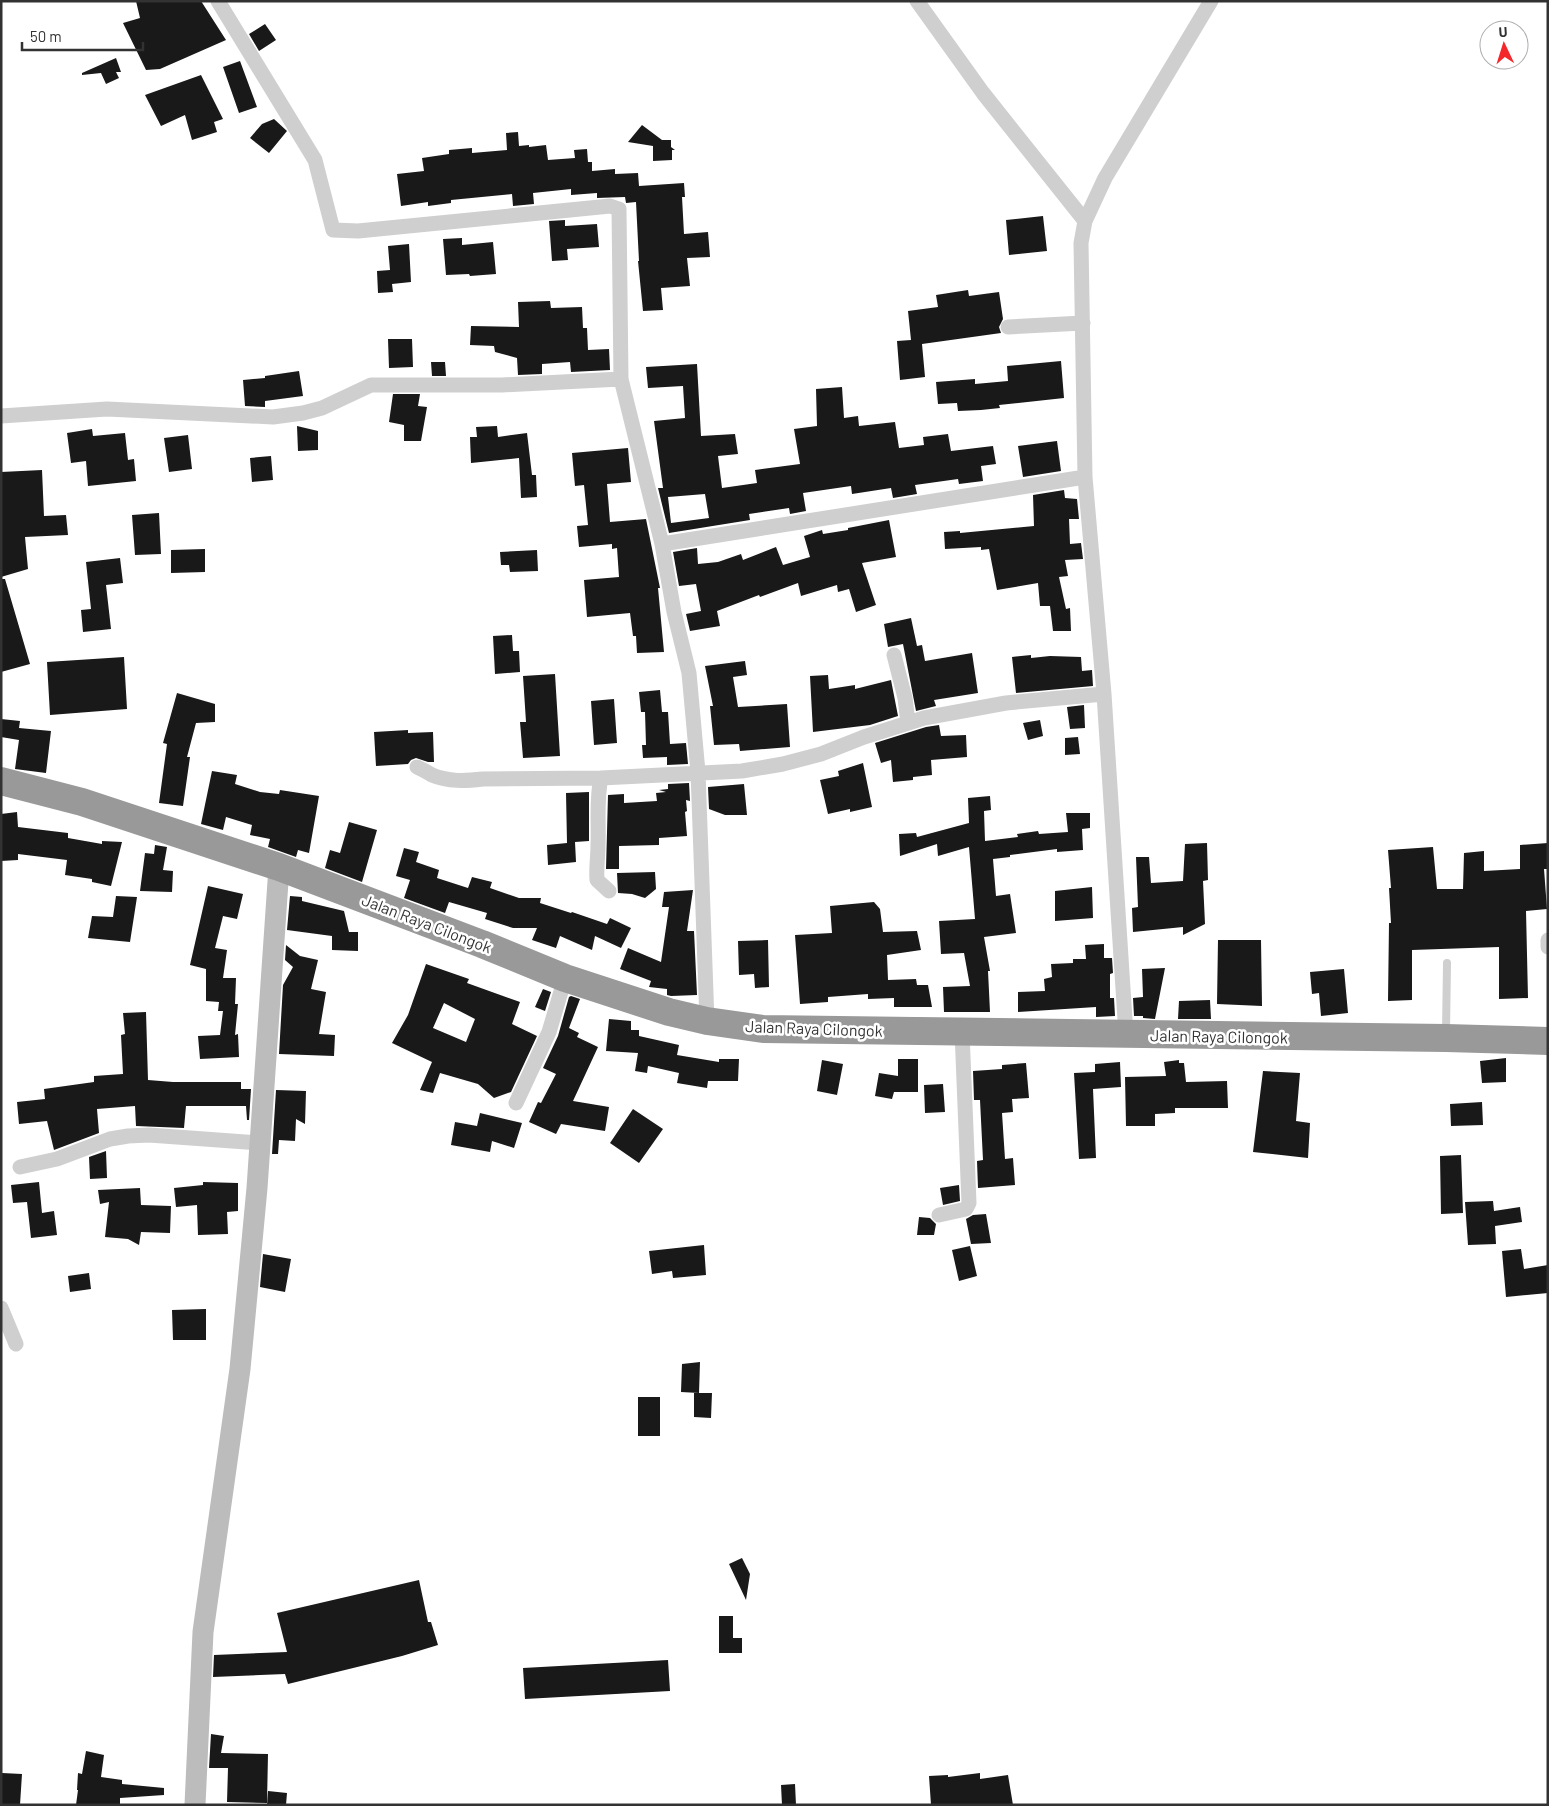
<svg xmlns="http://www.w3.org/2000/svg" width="1549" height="1806" font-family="Barlow,sans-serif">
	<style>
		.building { fill: #191919; fill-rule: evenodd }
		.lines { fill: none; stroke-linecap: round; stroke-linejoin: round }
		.lane { stroke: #cfcfcf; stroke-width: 8 }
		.street { stroke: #cfcfcf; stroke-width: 15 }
		.secondary { stroke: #bcbcbc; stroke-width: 21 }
		.highway { stroke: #999; stroke-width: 28 }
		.labels { text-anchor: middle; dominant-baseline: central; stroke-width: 5; stroke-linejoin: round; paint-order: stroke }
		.street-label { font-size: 16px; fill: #323232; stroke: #fff }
	</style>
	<rect width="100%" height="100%" fill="#fff"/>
	<path class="building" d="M136,1H201L226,40L160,69L146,70L123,23L140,18Z
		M265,24L276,40L259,51L249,34Z
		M116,58L121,72H116L119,78L106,84L101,73L82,75V73Z
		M240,61L257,107L239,113L223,67Z
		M201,75L223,119L214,122L217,132L192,140L185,115L161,126L145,95Z
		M274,119L287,131L269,153L250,138L262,124Z
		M642,125L662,140H671V147L675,150H672V160L653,161V146L628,142Z
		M518,132L519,146L529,145V147L546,145L548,160L575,158L574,150L587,149L588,162H592V171L615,169V174L638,173L639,186L684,183L685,197H682L684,234L708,232L710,257L687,258L690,286L661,288L663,310L643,311L638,261H639L636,202L626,203L625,197L597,198V193L571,195V189L533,193L534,204L513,206L512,194L451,200V203L428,206V202L401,206L397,174L424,171L422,158L449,154V150L472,148V153L507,150L506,133Z
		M1043,216L1047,251L1009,255L1006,220Z
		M565,220V226L597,224L599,247L567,249L568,260L552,261L549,221Z
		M462,238V245L493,242L496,274L470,276L469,274L446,275L443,239Z
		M409,244L411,282L392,284L393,292L378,293L377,271L390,270L388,246Z
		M968,290L969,296L999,292L1003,319L999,327L1001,333L922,344L925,377L900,380L897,341L911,340L908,311L938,307L936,295Z
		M550,301L551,308L582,307L583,328H587L588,350L609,349L610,370L571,372L570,362L542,364V374L518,375L517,358L495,352L494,346L470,345L471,326L519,327L518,302Z
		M388,339H412L413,367L389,368Z
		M1061,361L1064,398L999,405L1000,408L981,410L958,411L957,403L938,404L936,382L975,379V384L1008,381L1007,366Z
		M431,362H445L446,376H432Z
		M697,364L701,436L735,434L738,454L718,456L722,488L757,483L755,470L800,464L794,429L817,426L816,389L842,387L844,418L858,416L859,426L895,422L899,448L924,445L923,437L948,434L951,451L993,446L996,464L981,466L983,481L959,484L958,479L915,485L917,494L893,498L891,488L852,494L851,486L803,493L806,511L790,514L789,508L749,514L750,520L669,533L658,488H663L654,421L685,418L683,386L648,388L646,367ZM705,494L709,518L671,523L668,497Z
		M299,371L303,396L265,401V407L245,406L243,380L265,378V376Z
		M393,394H420L418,406L427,407L421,441H404V425L389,422Z
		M297,426L318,431V450L298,451Z
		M497,426L498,437L527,433L532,475H536L537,497L521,498L519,458L471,463L470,437H477L476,427Z
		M92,429L93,436L125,433L128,460L134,459L136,481L88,486L86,461L71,463L67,433Z
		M188,435L192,469L169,472L164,438Z
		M1057,441L1061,471L1023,477L1018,446Z
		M628,448L631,482L607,484L610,522L646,519L660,588H658L664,652L637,653L636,636H633L630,613L587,617L584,580L619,577L617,548L612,549V544L579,547L577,526L588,525L584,485L575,486L572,453Z
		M271,456L273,480L252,482L250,458Z
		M42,470L44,516L66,515L68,535L25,537L28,569L1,577V472Z
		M1064,490L1065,498L1077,499L1079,519H1069L1070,544L1081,543L1083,559L1065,560L1068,576L1059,577L1066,609L1070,608L1071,631H1053L1050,606H1040L1038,583L997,590L989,549L981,550V547L945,549L944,532L960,531V533L1034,526L1033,495Z
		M159,513L161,554L135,555L132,515Z
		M889,520L896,557L862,563L876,605L856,612L849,589L838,592L837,585L801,596L798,583L760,597L759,595L717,611L720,626L690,631L686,614L701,611L696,584L679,586L673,552L697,548L698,564L718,562L741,554L743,560L776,547L783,565L810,557L804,536L822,530L823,534L848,530V528Z
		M205,549V572L171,573V550Z
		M537,550L538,571L510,572L509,565H501L500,552Z
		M120,558L123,583L106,585L111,629L83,632L81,610L91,609L86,562Z
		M1,579H5L30,664L1,672Z
		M911,618L917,646L922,645L925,661L972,653L978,693L934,700L936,706L916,711L903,644L888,647L884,624Z
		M512,635L513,651H519L520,672L495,674L493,636Z
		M1031,655V658L1050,656L1081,657L1082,671L1092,670L1093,686L1016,693L1012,657Z
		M124,657L127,709L50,715L47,662Z
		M745,661L747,675L733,677L738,707L787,704L790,747L740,751L739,744L714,745L710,706H713L705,666Z
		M555,674L560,756L523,758L520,722H526L523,676Z
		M828,675L829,689L855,685V689L891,680L898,716L870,725L813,732L810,676Z
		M660,690L662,712H668L670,744L686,743L688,764L667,765V757L643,758L642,745H646L645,712H641L639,692Z
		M177,693L215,704V722L196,723L187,757H190L183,806L159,803L167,744L163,743Z
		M614,699L617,743L594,745L591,701Z
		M1084,705L1085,728L1070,729L1067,707Z
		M1,719L20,721L19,728L51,731L46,773L15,769L19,740L1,737Z
		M1040,720L1043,736L1028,740L1023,723Z
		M939,725L941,736L966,735L967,757L931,760L932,775L913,777V780L893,782L891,760L881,763L875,743L926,727Z
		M408,730V733L433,732L434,762H428L416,758L411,760L408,764L376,766L374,732Z
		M1078,737L1080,754L1065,755V738Z
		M863,763L872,807L850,812V809L828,814L820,780L839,776L838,771Z
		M212,771L237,775L235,784L260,792L279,794L280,790L319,796L309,853L298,850L296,857L268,847L270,839L250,835L252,825L226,817L223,830L201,824Z
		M689,783L690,801L686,800L687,811L685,812L687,836L659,838V845L619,846V869H606L608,795L624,794V803L657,801L656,793L666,792L659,790L668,789V784Z
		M744,784L747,815H725L709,809L708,787Z
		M589,792V841L575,842L576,862L548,865L547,845L567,843L566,793Z
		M990,796L991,810L984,811L985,841L1018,837L1017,834L1038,831L1039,834L1068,832L1066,813H1090V828L1082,829L1083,850L1057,852V849L1010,855V857L993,859L996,896L1010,894L1016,933L984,937L990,971H988L990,1012H944L943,987L970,986L964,953L941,954L939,921L975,919L969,847L938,856L937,844L900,856L899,834L916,833L917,837L969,823L968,798Z
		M17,812L18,827L68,833V838L102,844V841L122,842L111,886L92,882V879L65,875L67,860L18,854V860L1,861V814Z
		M349,822L377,830L362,882L325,868L330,850L340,853Z
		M1207,843L1208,880L1203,881L1205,924L1183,935V927L1133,932L1132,908L1138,907L1136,857H1149L1151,883L1183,881L1185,844Z
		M1548,843V869H1544L1547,909L1526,911L1528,998L1499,999V947L1412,950V1000L1388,1001L1389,923H1391L1389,888H1391L1388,850L1433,847L1437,889H1463L1464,853L1484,851V871L1520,869V845Z
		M155,845L167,847L163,870L173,871L172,892L140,891L145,853L154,854Z
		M404,848L419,852L416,862L439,870L437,878L468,888L472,877L492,882L490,888L519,898H541L540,903L571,913L572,912L607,924L610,918L631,928L621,948L595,936L592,950L560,936L556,948L532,940L537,928H513L485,919L487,913L449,902L445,913L404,898L410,880L396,876Z
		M655,872L656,889L645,898L632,894L618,893L617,873Z
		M208,886L243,894L237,919L223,916L215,948L227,950L223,978H236L235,1004H238L235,1035L238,1034L239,1057L200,1059L198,1036L220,1035L223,1011H218L219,1002L206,1001V969L190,965Z
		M1092,887L1093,918L1055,921V891Z
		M693,890L687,931H694L697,995L671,996L667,995V989L649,987L651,981L620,969L628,948L661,962L669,907H662L664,892Z
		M116,896L137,897L130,942L88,938L92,916L113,917Z
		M290,896L302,897V901L344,911L349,932H358V951L332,950V936L287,930Z
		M874,902L880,909L883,932L917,931L921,950L887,955L888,980L916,979L917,985H928L932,1007H894V998L868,999V994L828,997V1002L800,1004L795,935L832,933L830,906Z
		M768,940L769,987L755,988L754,974L739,975L738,941Z
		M1218,940H1261L1262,1006L1217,1004Z
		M1104,944V958H1112L1113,973L1110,974V998H1114L1115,1016L1096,1017V1007L1018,1012V992L1045,991L1044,979L1052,977L1051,964L1073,963V959H1086L1085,945Z
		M286,945L300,956L318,960L311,989L326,992L319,1034L335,1035L334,1056L279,1054L283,985L293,967L285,960Z
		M426,964L469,979L467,983L520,1002L512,1024L537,1036L511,1092L494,1098L478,1084L440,1073L433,1093L420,1090L432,1062L392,1043L408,1015ZM444,1003L475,1019L466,1042L433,1028Z
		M1165,968L1155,1019L1143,1018V1016H1134L1133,998L1143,997L1142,969Z
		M1344,969L1348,1013L1321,1016L1319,993L1312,994L1310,972Z
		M543,989L551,992L545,1011L535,1007Z
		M571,996L580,999L569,1028L579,1033L577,1037L598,1047L573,1101L609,1107L605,1131L561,1124L556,1134L529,1122L538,1102L541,1103L556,1074L543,1068L558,1036L569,997Z
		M1210,1000L1211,1019H1178L1179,1001Z
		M146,1012L148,1080L173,1082H241V1089H251L249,1120H247L246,1106H186L184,1128L136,1126L135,1106L97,1109L99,1133L54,1150L47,1121L19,1124L17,1102L45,1099L44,1089L94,1082V1076L123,1074L121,1035L125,1034L123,1013Z
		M609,1019L631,1021V1030H639V1036L679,1045L677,1055L719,1062V1059H739L738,1081H708L707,1088L677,1083L679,1073L648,1066L647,1073L635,1071L638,1053L606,1051Z
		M1506,1058V1082L1482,1083L1480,1061Z
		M898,1059H918V1092H894L892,1099L875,1096L879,1073L898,1076Z
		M822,1060L843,1064L837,1095L817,1091Z
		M1179,1060V1063H1184L1186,1082L1227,1081L1228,1108H1175V1113L1155,1114V1126H1126L1125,1077L1166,1076L1164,1062Z
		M1120,1062L1121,1087L1093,1089L1096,1158L1079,1159L1074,1073L1095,1072V1064Z
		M1026,1063L1029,1098L1012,1099L1013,1112L1002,1113L1005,1159L1013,1158L1015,1185L978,1188L977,1161L983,1160L980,1100H974L973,1071L1002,1069V1065Z
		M1263,1071L1300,1073L1296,1121L1310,1123L1308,1158L1253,1152Z
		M943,1084L945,1112L925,1113L924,1085Z
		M276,1090L306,1091L305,1124L296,1119L295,1141L279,1140L278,1154H272Z
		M1482,1102L1483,1125L1451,1126L1450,1104Z
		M633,1109L663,1129L639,1163L610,1143Z
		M480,1113L522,1123L514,1148L492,1141L490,1152L451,1145L455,1122L477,1126Z
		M106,1151L107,1178L90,1179L89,1157Z
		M1461,1155L1463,1213L1441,1214L1440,1156Z
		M39,1182L42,1213L54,1211L57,1235L31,1238L27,1202L13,1203L11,1185Z
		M203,1182L238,1183V1211L227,1212L228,1234L198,1235L197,1205L176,1207L174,1188L203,1185Z
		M959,1185L960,1201L943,1205L940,1188Z
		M140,1188L141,1205L171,1206L170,1233L141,1232L139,1245L128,1239L105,1237L109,1202L100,1204L98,1190Z
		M1493,1201L1494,1211L1520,1207L1522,1222L1495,1226L1496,1244L1468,1245L1465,1202Z
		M986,1214L991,1243L971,1244L966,1219L973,1215Z
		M919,1217L930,1218L936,1224L934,1235H917Z
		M704,1245L706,1275L673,1278L672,1271L652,1274L649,1251Z
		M970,1246L977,1276L959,1281L952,1250Z
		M1521,1249L1524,1269L1548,1265V1293L1506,1297L1502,1251Z
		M263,1254L291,1259L285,1292L260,1287Z
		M89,1273L91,1289L70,1292L68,1276Z
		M206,1309V1340H173L172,1310Z
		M700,1362L699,1393L681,1392L682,1364Z
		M694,1393H712L711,1418L694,1417Z
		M638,1397H660V1436H638Z
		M742,1558L750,1574L746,1600L729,1564Z
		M419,1580L428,1622H431L438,1645L402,1656L288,1684L285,1674L213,1677L214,1655L287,1652L277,1613Z
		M719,1616H733V1638H742V1653H719Z
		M668,1660L670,1691L525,1699L523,1668Z
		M211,1734L224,1736L221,1753L268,1754L267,1803L227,1802L228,1768H209Z
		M86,1751L104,1755L101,1777L122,1780V1784L164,1788V1795L120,1798V1805H76L78,1790H77L78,1773L82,1774Z
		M2,1773L22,1774L20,1805H1Z
		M980,1773V1779L1008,1775L1013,1805H931L929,1776L948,1775V1777Z
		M795,1784L796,1805H782L781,1785Z
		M268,1791L287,1793L286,1805H267Z"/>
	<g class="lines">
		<path class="lane" d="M1446,1033L1447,963"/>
		<path class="street" d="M218,1L315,160L333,230L358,231L610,206L619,209L621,379L662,544L674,612L689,673L698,772L707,1021
			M917,1L983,93L1085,221
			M1008,327L1083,323
			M1,416L107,409L273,417L303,413L322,408L371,385H502L621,379
			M1085,477L1081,243L1085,221L1105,178L1211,1
			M662,544L1085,477L1104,694L1126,1035
			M894,655L905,698L908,723
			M417,767C422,769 427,772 432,775C449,782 465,781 483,779L601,778
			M609,891L597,880C596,868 598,857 598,845C599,823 596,799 601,778L742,771L783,764L821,754L864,737L924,718L1006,703L1104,694
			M1548,940V947
			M516,1103L549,1032L565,978
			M20,1167L57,1159L110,1139L128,1136L149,1135L259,1143
			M939,1215L966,1209L969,1203L962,1032
			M1,1308L16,1344"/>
		<path class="secondary" d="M195,1805L203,1632L240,1369L257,1188L279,867"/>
		<path class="highway" d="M1,781L82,802L279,867L482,944L565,978L669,1012L707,1021L763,1029L1446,1038L1548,1041"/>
	</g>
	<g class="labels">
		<g class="street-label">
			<text transform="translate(427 923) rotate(21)">Jalan Raya Cilongok</text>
			<text transform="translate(814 1028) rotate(2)">Jalan Raya Cilongok</text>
			<text transform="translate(1219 1036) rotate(1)">Jalan Raya Cilongok</text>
		</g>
	</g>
	<rect width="1549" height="1806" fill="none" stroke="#323232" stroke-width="5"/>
	<g transform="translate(1504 45) rotate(356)"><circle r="24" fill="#ffffff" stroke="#adadad"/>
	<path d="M0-4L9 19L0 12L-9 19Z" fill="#f4282a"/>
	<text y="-8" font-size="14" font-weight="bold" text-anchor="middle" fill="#323232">U</text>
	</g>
	<path d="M22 42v8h121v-8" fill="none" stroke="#323232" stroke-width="2.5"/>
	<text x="30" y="42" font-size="15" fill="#323232" stroke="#ffffff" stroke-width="4" paint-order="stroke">50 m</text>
</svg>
